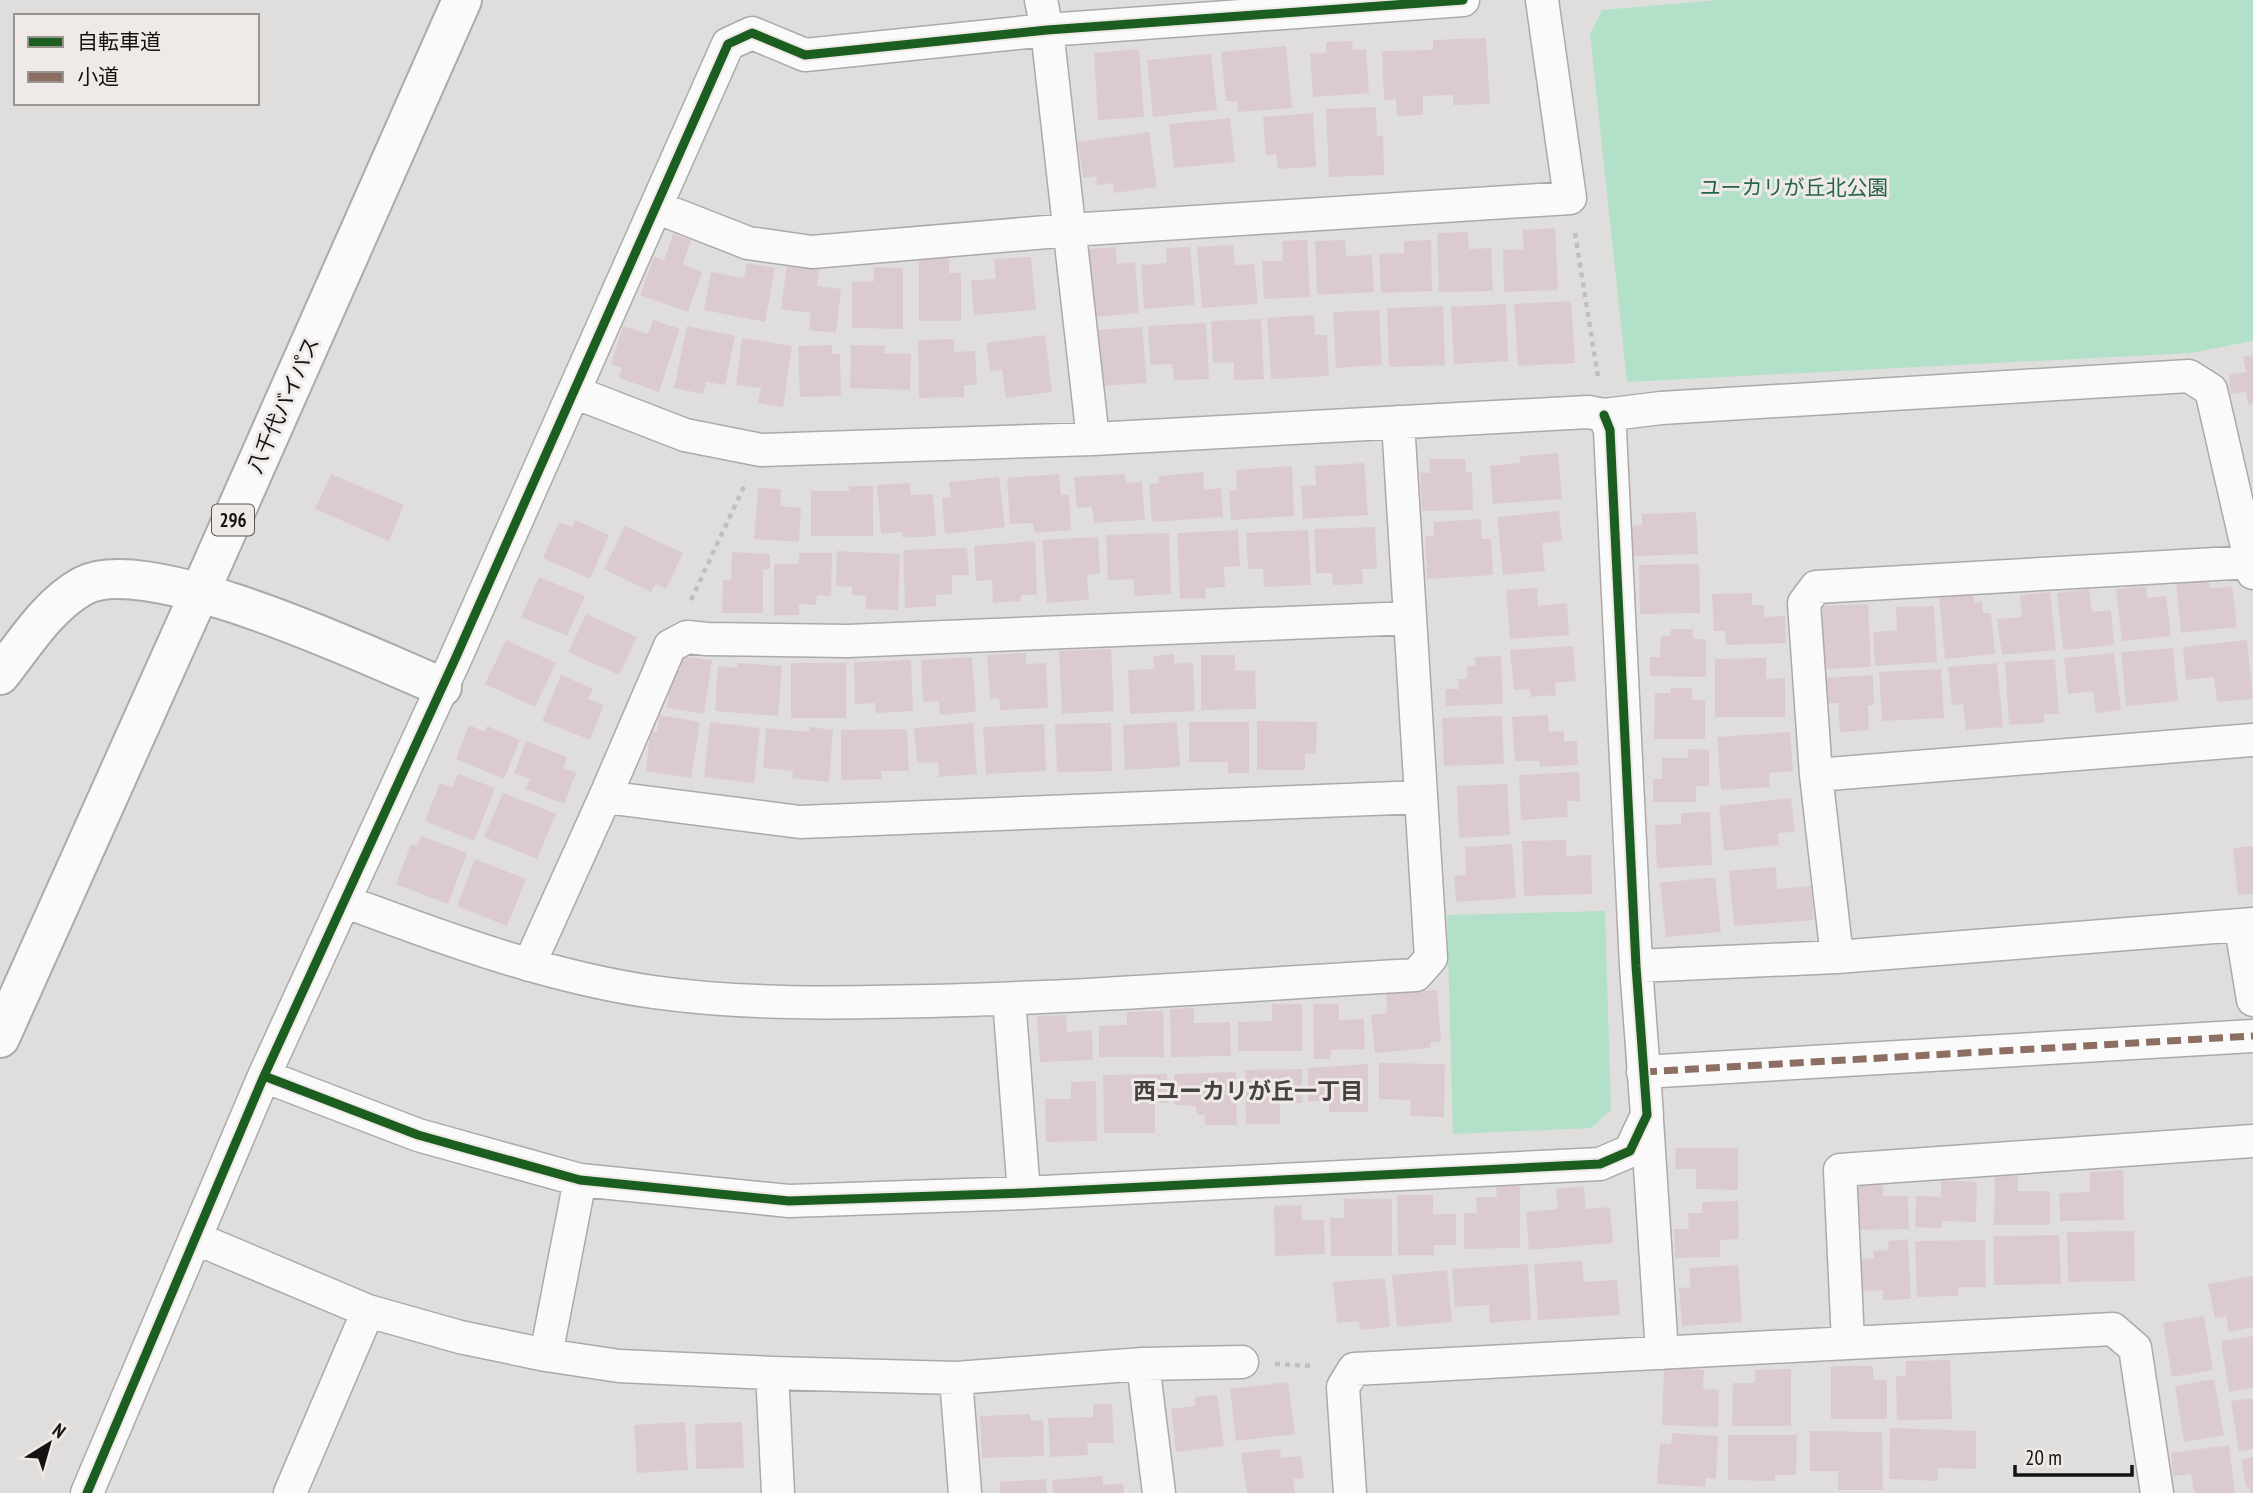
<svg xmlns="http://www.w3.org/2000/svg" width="2253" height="1493" font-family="'PT Sans Narrow','Noto Sans JP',sans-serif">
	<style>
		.green { fill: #b3e0c8 }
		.building { fill: #dbcbd1 }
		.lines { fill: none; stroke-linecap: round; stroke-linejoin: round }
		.street-casing { stroke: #abaaa8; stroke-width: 35 }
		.secondary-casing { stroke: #abaaa8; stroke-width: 42 }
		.highway-casing { stroke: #abaaa8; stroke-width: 42 }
		.path { stroke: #c0bfbf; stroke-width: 4.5; stroke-dasharray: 5 5; stroke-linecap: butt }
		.street { stroke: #fafafa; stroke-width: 32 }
		.secondary { stroke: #fafafa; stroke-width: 38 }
		.highway { stroke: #fafafa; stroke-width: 38 }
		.quiet { stroke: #8d6e63; stroke-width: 7; stroke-dasharray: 14 7; stroke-linecap: butt }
		.cycleway-casing { stroke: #efeae8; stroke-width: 13 }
		.cycleway { stroke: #1b5e20; stroke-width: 9 }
		.labels { text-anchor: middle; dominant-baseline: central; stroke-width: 6; stroke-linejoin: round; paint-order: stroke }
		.shield { fill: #efeae8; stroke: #565452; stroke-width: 2 }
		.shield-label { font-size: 19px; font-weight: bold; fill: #141312 }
		.park-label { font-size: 21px; fill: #256548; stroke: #efeae8 }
		.street-label { font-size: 21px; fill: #141312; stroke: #efeae8 }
		.neighbourhood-label { font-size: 23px; font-weight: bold; fill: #454240; stroke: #efeae8 }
	</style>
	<rect width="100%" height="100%" fill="#e0dedc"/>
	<path class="green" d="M1719,0H2253V341L2190,353L1627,382L1590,34L1602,10Z
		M1605,911L1611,1110L1591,1128L1453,1134L1447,915Z"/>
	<path class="building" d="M1486,38L1490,104L1453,105V95L1423,96V115L1397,116L1396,99L1384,100L1382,51L1433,50V40Z
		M1352,41L1353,50L1366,49L1369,93L1313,97L1310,54L1326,53V42Z
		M1286,46L1292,108L1238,112L1237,101H1226L1221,52Z
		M1139,49L1144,117L1098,120L1094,53Z
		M1211,54L1217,110L1153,117L1147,60Z
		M1376,107L1377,136H1383L1384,175L1329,177L1326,109Z
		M1313,113L1316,167L1278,169L1276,154L1266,155L1263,117Z
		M1230,118L1235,162L1174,168L1169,124Z
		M1149,132L1157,187L1114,193L1113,183L1097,185L1096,176L1083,178L1078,142Z
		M1555,228L1558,290L1504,292L1503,250L1524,249L1522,230Z
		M1468,232L1469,249L1491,248L1493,291L1439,292L1437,233Z
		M673,234L691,240L683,264L702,272L688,312L640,295L654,257L664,260Z
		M1307,240L1310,297L1264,299L1262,261H1283L1282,241Z
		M1345,240L1346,256L1372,255L1374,292L1317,295L1315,241Z
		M1431,240L1432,291L1381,293L1379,254L1404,253V241Z
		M1233,245L1235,265L1254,264L1258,304L1202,308L1197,247Z
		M1116,247L1117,264L1135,262L1139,313L1093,317L1087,249Z
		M1190,247L1195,305L1144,309L1141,265L1167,263L1166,248Z
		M919,255H949V273H961V321H919Z
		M1031,257L1036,310L974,315L971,280L996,279L994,259Z
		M747,263L775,268L765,322L704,310L711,272L744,278Z
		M787,263L820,267L817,286L841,289L836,333L809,330L811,313L781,309Z
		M874,267L903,268V329L852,328V282L874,281Z
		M1571,301L1575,363L1518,366L1514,304Z
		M1506,304L1508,361L1454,364L1451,307Z
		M1443,306L1445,365L1389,367L1387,308Z
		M1379,310L1382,365L1336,368L1333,312Z
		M1314,315L1315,335H1327L1329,376L1271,379L1267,318Z
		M1261,319L1264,379L1234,380V362L1213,363L1211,321Z
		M653,320L680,329L659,392L619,378L622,368L611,364L623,326L648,334Z
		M1206,323L1209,379L1174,380L1172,364L1150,365L1148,326Z
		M687,326L735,336L725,385L706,382L703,394L674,388Z
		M1142,327L1147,383L1100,386L1095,330Z
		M1045,335L1052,392L1006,398L1002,370L990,371L986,343Z
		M742,338L792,346L783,407L758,403L761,388L736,385Z
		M954,339V352L975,351L977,385H964V397L919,398L918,340Z
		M832,345V354H840L841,396L800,397L798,346Z
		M851,345L885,346L884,353L911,354L910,390L850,388Z
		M2253,355V404L2248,405L2246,392L2231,394L2229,375L2246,372L2243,357Z
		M1558,453L1562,499L1493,504L1490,466L1520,463V456Z
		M1429,459H1465L1466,472H1472L1473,510L1422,511L1420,472L1430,473Z
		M1364,463L1368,515L1303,519L1301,486L1316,485L1315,466Z
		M1292,466L1294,516L1231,520L1229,491L1237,490L1236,470Z
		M1203,472L1204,490L1221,488L1223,517L1152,522L1149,484L1159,483V476Z
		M331,474L404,505L389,541L315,509Z
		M1059,474L1061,495H1069L1071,530L1035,533L1033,523L1010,524L1007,478Z
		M1125,474L1126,483L1142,482L1145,520L1094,523L1092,507L1077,508L1074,477Z
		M999,477L1005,527L945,534L942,498L951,497L949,482Z
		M910,483L911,495L933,494L936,536L903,538L902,532L881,534L877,485Z
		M849,486H873V536H811V491H849Z
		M758,488L781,489L780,506L801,508L799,542L754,539Z
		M1559,511L1562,541L1542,543L1545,571L1503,575L1497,517Z
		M1696,512L1698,554L1633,556L1632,526L1642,525V514Z
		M1481,519L1482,539H1491L1493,575L1427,579L1425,536L1434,535V522Z
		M575,520L609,535L590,579L543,558L559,522L572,527Z
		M625,526L683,553L666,589L656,584L651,592L604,569Z
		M1375,527L1377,569H1362L1363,584L1333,585L1332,573H1316L1314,529Z
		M1238,530L1240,566L1224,567L1225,587L1205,588L1206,598L1180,599L1177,533Z
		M1308,530L1311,585L1264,587L1263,569H1248L1246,533Z
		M1169,533L1171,594L1134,596V579L1108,580L1106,535Z
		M1098,537L1100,573L1087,575L1089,600L1047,603L1042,540Z
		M1035,541L1037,595H1021L1020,601L993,603L992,580L976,581L974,546Z
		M967,548L969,575H952V594L936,595V606L905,608L903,550Z
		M837,551L900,554L898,610L866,609V596L852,595V587L836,586Z
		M732,552L770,554V569H763V613H722L723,580H731Z
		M799,553H832L831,596L817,595L816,605L799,604V615H774V564H799Z
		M1699,564L1700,613L1640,614L1639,565Z
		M539,577L585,596L567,636L521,617Z
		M2209,578L2210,589L2232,586L2237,627L2181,633L2176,582Z
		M2146,586L2147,598L2166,596L2171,636L2122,641L2116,589Z
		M1537,588L1538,606L1567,603L1569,635L1510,639L1506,590Z
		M2089,589L2092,612L2111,610L2114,645L2063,650L2057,593Z
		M2050,592L2056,650L2002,655L1997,619L2022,617L2020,595Z
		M1752,593V605H1764V617L1785,616L1786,643L1726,645L1725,631H1714L1712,594Z
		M1973,594L1974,603L1982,602L1983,613H1991L1995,654L1945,659L1939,597Z
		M1868,604L1871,667L1825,669L1822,606Z
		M1934,606L1937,662L1875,666L1873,632L1897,630L1896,607Z
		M586,614L637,637L619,675L568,652Z
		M1671,629H1693V639H1706V677L1650,676V657H1660L1661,636H1671Z
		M506,640L556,663L535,707L485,684Z
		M2247,640L2253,699L2217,702L2214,677L2186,680L2183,647Z
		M1573,646L1576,681L1555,683L1556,695L1531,697L1530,689L1514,690L1510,650Z
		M2173,648L2178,701L2126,706L2121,652Z
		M1111,649L1114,711L1062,714L1059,651Z
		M1026,653V664L1046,663L1048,708L1000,710L999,698L990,699L987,655Z
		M2114,653L2121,710L2096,713L2093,691L2068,694L2064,658Z
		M1174,654V664L1193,662L1195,711L1130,714L1128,670L1154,669L1153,656Z
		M1201,655H1235V671L1255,670L1256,709L1201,710Z
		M682,656L712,660L704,714L667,708L672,668L680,670Z
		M1501,656L1503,704L1446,706L1445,689H1459L1458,679H1467V666H1475V657Z
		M972,657L976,712L940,715L939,701L923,702L921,660Z
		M1766,658V679L1785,678V717H1715V659Z
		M2055,659L2059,714H2044V723L2009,725L2005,662Z
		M911,660L913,711L876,713L875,703L855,704L854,662Z
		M737,663L782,666L778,716L715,711L718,666L737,668Z
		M791,663H846V718H791Z
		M1997,663L2003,727L1966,730L1963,704L1952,705L1948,667Z
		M1941,669L1944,718L1882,721L1879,672Z
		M561,675L593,689L588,699L604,705L590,740L542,721Z
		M1873,675L1874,705H1868L1869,730L1840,732L1838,703H1827L1825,678Z
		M1671,688H1692V700H1705V739H1654L1655,693H1670Z
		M659,715L700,722L691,778L646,771L650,731L657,732Z
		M1548,715L1549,732L1564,731V741H1577L1578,765L1540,767L1539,761H1515L1512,717Z
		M1502,716L1504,764L1444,766L1442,718Z
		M1257,721L1317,722L1316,754H1305V770H1257Z
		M710,722L760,728L754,783L704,777Z
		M1177,722L1180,767L1125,770L1123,725Z
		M1189,722H1249V773H1228V762H1189Z
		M973,723L977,774L939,777L938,762L917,763L914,728Z
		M1111,723L1112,771L1057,772L1055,724Z
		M1044,724L1046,771L986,774L983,727Z
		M469,725L485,732L487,726L520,740L504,779L456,759Z
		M809,727L833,730L829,782L792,778L793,771L763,768L766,728L809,732Z
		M907,729L909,771H881L882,779L841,780V730Z
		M1790,732L1793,771L1769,773L1770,787L1721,790L1717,737Z
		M526,741L567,757L563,768L576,773L564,804L525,789L530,779L514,773Z
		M1688,749L1709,750V786H1696V802H1653V779H1662V758H1688Z
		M1579,772L1580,801H1567L1568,817L1521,820L1519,775Z
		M458,774L495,788L474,841L425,821L440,783L452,788Z
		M1507,784L1510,835L1459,838L1457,786Z
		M503,793L556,814L537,859L484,837Z
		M1791,798L1795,832L1778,833L1779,845L1724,851L1719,806Z
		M1710,812L1712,865L1657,868L1655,825L1681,824V813Z
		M421,836L467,853L448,904L396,884L411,844L417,846Z
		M1566,840V856L1591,855L1592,894L1524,896L1522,841Z
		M1512,844L1516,898L1456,902L1454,876L1466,875L1465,847Z
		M2253,846V894L2238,895L2233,848Z
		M475,859L526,879L507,926L457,906Z
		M1776,867L1777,889L1811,886L1814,920L1734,926L1729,871Z
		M1715,877L1721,932L1666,937L1660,883Z
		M1437,990L1441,1041L1430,1043L1431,1048L1375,1053L1371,1015L1387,1013L1386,994Z
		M1272,1004H1302V1051H1238V1022L1272,1021Z
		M1313,1004H1339V1020L1364,1019L1365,1049L1331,1050L1330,1059H1314Z
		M1194,1008V1023L1230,1022L1231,1056L1171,1057L1170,1009Z
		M1163,1011L1164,1057H1099V1026L1127,1025V1012Z
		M1066,1015L1067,1032L1092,1030L1093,1060L1040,1062L1037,1016Z
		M1379,1063L1445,1064L1444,1117L1410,1116L1411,1100L1379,1099Z
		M1368,1064V1112H1329V1101H1308V1068Z
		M1302,1069V1103H1280V1124H1246L1245,1070Z
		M1236,1072L1237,1125H1205V1115H1197L1196,1106L1174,1105V1074Z
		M1167,1074L1168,1103L1155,1102V1133H1104L1103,1075Z
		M1096,1081L1097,1141L1046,1142L1045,1099H1071V1082Z
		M1676,1148H1738V1190L1696,1189V1169H1675Z
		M2123,1170L2124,1220L2060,1221L2059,1193L2090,1192V1172Z
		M1995,1175L2018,1176V1191H2050V1225H1994Z
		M1883,1179V1196H1908L1909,1229L1856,1230L1855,1180Z
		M1941,1180L1977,1182L1976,1222L1942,1221L1941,1228L1915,1227L1916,1196L1941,1197Z
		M1496,1186H1520V1248L1464,1249V1213H1477L1476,1197H1497Z
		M1584,1186L1586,1209L1610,1207L1613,1243L1529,1250L1526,1212L1558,1209L1556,1189Z
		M1397,1195H1433V1214H1456V1245H1434V1255H1398Z
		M1344,1199H1392V1256H1331L1330,1218H1344Z
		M1738,1201L1739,1239L1720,1240V1257L1675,1258L1674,1229H1689L1688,1213H1702V1202Z
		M1301,1205L1302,1220H1324L1325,1254L1275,1256L1274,1206Z
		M2134,1231L2135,1281L2068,1282L2067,1232Z
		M2059,1235L2061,1284L1994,1285L1993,1236Z
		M1908,1239L1911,1299L1883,1300V1290L1857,1291L1856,1260L1874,1258L1873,1251L1889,1250L1888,1241Z
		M1985,1240L1986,1287H1958V1296L1917,1297L1915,1241Z
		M1582,1261L1584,1282L1617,1280L1620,1315L1538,1320L1534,1264Z
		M1528,1264L1531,1320L1490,1323L1489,1305L1455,1307L1452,1269Z
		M1738,1265L1742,1322L1682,1326L1679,1288L1691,1287L1689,1268Z
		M1447,1270L1452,1322L1397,1327L1392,1275Z
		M2253,1276V1327L2229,1332L2226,1316L2215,1318L2208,1284Z
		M1385,1278L1390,1327L1360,1330L1359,1321L1337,1323L1333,1282Z
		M2204,1316L2213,1370L2172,1377L2163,1323Z
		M2253,1336V1388L2229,1392L2221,1341Z
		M1950,1360L1952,1419L1897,1420L1896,1376H1906V1361Z
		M1831,1366H1873V1380H1887V1419H1831Z
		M1664,1368L1704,1370L1703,1389L1719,1390L1718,1427L1662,1425Z
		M1791,1369V1426H1732L1733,1383H1755V1370Z
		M2214,1379L2224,1435L2184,1442L2175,1386Z
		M1288,1382L1295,1434L1236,1441L1230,1389Z
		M1217,1395L1224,1446L1176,1452L1171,1409L1195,1406V1397Z
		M2253,1398V1449L2239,1451L2231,1401Z
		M1093,1404H1112L1114,1443H1087L1088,1455L1050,1457L1048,1418L1093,1417Z
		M1030,1414L1031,1421L1043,1420L1044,1456L982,1458L980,1416Z
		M685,1422L688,1470L637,1473L634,1425Z
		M742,1422L744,1468L696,1469L695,1424Z
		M1890,1428L1976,1431V1469L1938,1468V1481L1889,1479Z
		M1810,1431L1882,1432L1883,1490H1838V1471H1810Z
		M1672,1433L1718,1436L1716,1479L1706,1478L1705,1487L1657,1484L1660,1443L1671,1444Z
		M1728,1435H1797L1796,1475H1775V1481L1728,1480Z
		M2229,1445L2235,1493H2194L2191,1474L2173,1476L2171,1453Z
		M1280,1449L1281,1458L1301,1456L1304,1478L1293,1479L1295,1493H1247L1241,1453Z
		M2253,1457V1493H2250L2249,1487L2246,1488L2241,1460Z
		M1103,1476V1485L1123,1483L1124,1493H1053L1052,1480Z
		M1046,1479L1047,1493H1000V1482Z"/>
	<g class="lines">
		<g class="street-casing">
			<path id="street" d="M1041,0L1047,30L1093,439
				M656,207L748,243L812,252L1070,230L1570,198L1542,0
				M574,392L685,435L761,450L1093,439L1588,412L1604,415L1661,408L2189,376L2211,390L2253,573
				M1816,775L2253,740
				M605,797L800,822L1421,797
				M344,901C443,938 548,977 653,992C745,1005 838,1003 931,1001C1093,997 1255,984 1416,975L1431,958L1398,422
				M2241,927L2253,1000
				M1837,957L1816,775L1804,603L1816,587L2251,562
				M529,965L605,797L670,646L687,637L707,639L847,641L1410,618
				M1636,966L1837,957L2253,924
				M1009,999L1024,1193
				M1643,1072L2253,1036
				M264,1076L418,1135L580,1180L789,1201L1024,1193L1600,1164L1630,1151L1647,1115L1636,966L1610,430L1604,415
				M1647,1120L1662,1353
				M195,1238L368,1311L460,1337L546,1355L619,1366L772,1373L956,1378L1143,1364L1242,1362
				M1848,1342L1840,1170L2253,1141
				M546,1355L580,1180
				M1143,1364L1159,1493
				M772,1373L778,1493
				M956,1378L965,1493
				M87,1493L264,1076L456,657L728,44L752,33L805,55L1047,30L1463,0
				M290,1493L368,1311
				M1350,1493L1343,1387L1354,1369L2113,1329L2135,1348L2157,1493"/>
		</g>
		<g class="secondary-casing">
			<path id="secondary" d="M0,675C24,645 48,605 83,586C148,551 373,658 442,687"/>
		</g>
		<g class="highway-casing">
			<path id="highway" d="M0,1038L200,592L462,0"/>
		</g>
		<path class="path" d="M1575,233L1598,377
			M691,600L746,482
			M1275,1364L1315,1366"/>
		<use href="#street" class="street"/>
		<use href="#secondary" class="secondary"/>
		<use href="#highway" class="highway"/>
		<path class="quiet" d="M1643,1072L2253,1036"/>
		<g class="cycleway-casing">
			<path id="cycleway" d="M264,1076L418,1135L580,1180L789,1201L1024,1193L1600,1164L1630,1151L1647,1115L1636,966L1610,430L1604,415
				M87,1493L264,1076L456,657L728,44L752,33L805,55L1047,30L1463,0"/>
		</g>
		<use href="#cycleway" class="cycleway"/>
	</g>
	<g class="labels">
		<rect class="shield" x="212" y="504.5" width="42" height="31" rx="5"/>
		<g class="shield-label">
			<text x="233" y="520">296</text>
		</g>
		<g class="park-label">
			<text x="1794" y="187">ユーカリが丘北公園</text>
		</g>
		<g class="street-label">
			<text transform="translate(283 405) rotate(-66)">八千代バイパス</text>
		</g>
		<g class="neighbourhood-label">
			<text x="1248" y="1090">西ユーカリが丘一丁目</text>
		</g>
	</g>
	<rect x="14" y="14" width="245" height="91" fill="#efeae8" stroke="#979492" stroke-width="2"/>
	<rect x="28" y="37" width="35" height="10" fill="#1b5e20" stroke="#979492" stroke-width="2"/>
	<text x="77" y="49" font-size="21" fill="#141312">自転車道</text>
	<rect x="28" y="72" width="35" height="10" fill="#8d6e63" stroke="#979492" stroke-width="2"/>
	<text x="77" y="84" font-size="21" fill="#141312">小道</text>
	<g transform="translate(49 1444) rotate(37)" stroke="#efeae8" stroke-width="5" paint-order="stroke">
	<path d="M0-5L12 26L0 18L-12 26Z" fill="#141312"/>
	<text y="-10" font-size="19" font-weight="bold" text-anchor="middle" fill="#141312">N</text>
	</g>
	<path d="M2015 1465v10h117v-10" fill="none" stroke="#141312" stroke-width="3.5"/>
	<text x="2025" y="1465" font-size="21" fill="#141312" stroke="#efeae8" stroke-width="5" paint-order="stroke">20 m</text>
</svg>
